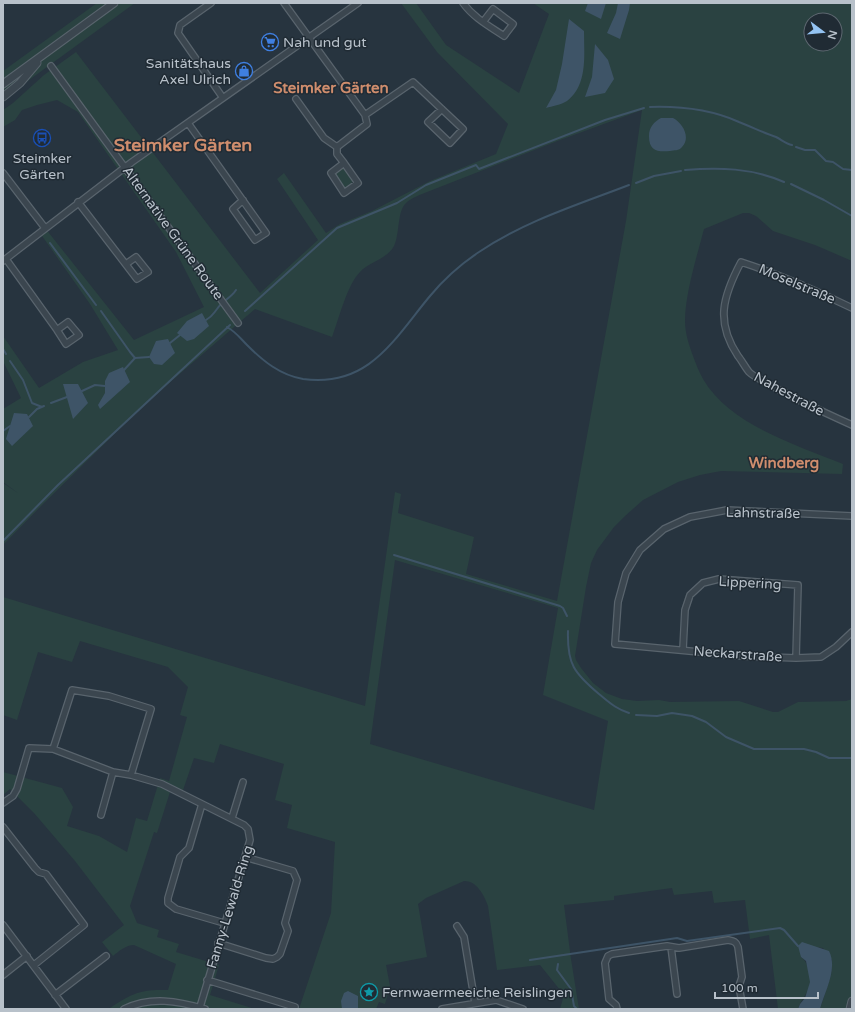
<svg xmlns="http://www.w3.org/2000/svg" width="855" height="1012" font-family="'Varela Round',sans-serif">
	<style>
		.green { fill: #2a4241; fill-rule: evenodd }
		.water { fill: #3e5467 }
		.lines { fill: none; stroke-linecap: round; stroke-linejoin: round }
		.stream { stroke: #3e5467; stroke-width: 2 }
		.minor-casing { stroke: #59646d; stroke-width: 8 }
		.tertiary-casing { stroke: #59646d; stroke-width: 9 }
		.minor { stroke: #3b464f; stroke-width: 5.5 }
		.tertiary { stroke: #3b464f; stroke-width: 7 }
		.labels { text-anchor: middle; dominant-baseline: central; stroke-width: 3; stroke-linejoin: round; paint-order: stroke }
		.poi-label { font-size: 14px; fill: #b8c1ca; stroke: #202b34; text-anchor: start }
		.street-label { font-size: 14px; fill: #b8c1ca; stroke: #202b34 }
		.neighbourhood-label { font-size: 15px; font-weight: bold; fill: #cf8d6d; stroke: #202b34 }
		.district-label { font-size: 18px; font-weight: bold; fill: #cf8d6d; stroke: #202b34 }
	</style>
	<rect width="100%" height="100%" fill="#27343f"/>
	<path class="green" d="M97,3H135L3,99V71Z
		M401,3H416L446,45L519,93L549,14L533,3H852V261L815,245L773,231L756,216L749,213H743L704,229C697,256 685,294 685,321C685,333 689,345 693,356C696,364 699,372 703,379C730,425 796,445 843,464L842,474L721,471L700,475L678,482L643,500L625,516L614,527L597,550L591,563L586,587L575,656L576,660L581,668L593,683L606,693L622,699L637,701L659,700L670,702L739,701L773,712H778L798,702L846,701L852,699V1009H820L831,975L832,966V960L823,948L816,947L801,957C806,961 807,965 809,971C814,990 803,994 798,1009H778L769,935L750,939L745,900L714,903L712,891L674,895L672,888L614,896V900L564,905L571,959L579,1009H560L564,995L540,965L497,970L488,906C484,895 477,881 464,881L426,898L418,904L427,957L386,965L390,986L385,1004L379,1002L376,1009H299L331,913L335,842L287,828L292,805L275,800L284,764L220,744L214,763L194,758L181,796L170,792L157,833L154,832L130,906L137,923L159,930L157,937L179,944L176,952L219,965L210,995L255,1009H108C132,994 138,989 168,990L176,964L134,945C126,945 119,951 113,956L102,942L124,925L75,861L34,813L10,789L3,795V772L62,788L73,807L67,826L99,836L127,852L136,818L147,821L160,778L169,781L187,717L180,715L188,687L168,667L80,641L72,662L38,652L17,720L3,715V597L365,706L395,492L401,494L398,513L474,537L466,574L557,601L626,221L642,110L560,140L422,194C417,196 410,199 406,203C397,211 400,234 394,246C387,259 369,262 360,272C347,285 339,319 332,337L255,309L147,402L43,504L3,545V483L18,493L3,482V409L21,398L3,361V336L39,388L83,362L118,350L90,304L40,233L45,228L134,340L204,307L176,252L78,112L57,100L37,105L22,110L15,120L3,127V110L13,103L44,75L76,52L260,293L318,240L277,179L284,173L326,233L340,224L372,211L430,181L496,154L508,124L437,52ZM811,20H835V44H811ZM395,560L558,608L543,695L608,721L594,810L370,744Z
		M343,167L354,181L345,188L334,174Z"/>
	<path class="water" d="M588,3H606L601,19L585,11Z
		M618,3H630L629,10L620,39L607,33L616,13Z
		M569,19L584,31C584,55 588,85 567,101C561,105 552,106 546,108L556,90L562,64Z
		M595,44L608,60L614,79L605,93L585,97L592,77Z
		M661,118H673C683,123 691,138 682,147C679,151 674,150 670,151C657,152 649,151 649,136C649,127 654,122 661,118Z
		M202,313L209,326L194,339L187,341L177,333L187,321Z
		M168,339L175,353L162,365L154,364L149,357L156,341Z
		M123,367L130,382L100,409L98,405L105,393V381L109,373Z
		M63,384H78L88,403L73,419Z
		M14,413L27,414L33,426L12,446L6,439Z
		M802,942L829,951C838,969 825,991 820,1009H798L800,1004L805,998L810,982L806,961L801,957L798,946Z
		M348,991L358,996V1009H342L341,1001L344,993Z"/>
	<g class="lines">
		<path class="stream" d="M650,107C681,106 710,109 739,122C752,127 764,133 776,137C782,140 786,144 792,145
			M796,147L805,150H815L826,161L833,162L843,169L852,170
			M685,170C719,167 752,168 784,182
			M636,183L654,176L681,171
			M791,184L824,200L852,216
			M50,243L96,305
			M101,311L130,352L135,358L149,357
			M245,311L337,228L397,203L426,185L476,165L479,169L605,120L644,108
			M206,320C213,316 213,314 217,309C222,301 231,298 236,290
			M227,327C236,332 240,338 247,345C263,361 280,375 303,379C369,388 394,339 430,296C444,279 461,264 479,252C525,221 577,205 629,185
			M170,343L180,335
			M3,349L6,354
			M10,361L23,380L32,403L42,407
			M124,370L135,358
			M82,391L95,385L105,386
			M51,403L67,397
			M29,417L37,409L44,406
			M3,431L10,426
			M3,541L58,485L230,325
			M394,555L560,606L563,608L567,616
			M568,631C567,664 574,673 599,694C609,702 616,709 629,713
			M636,715L657,716L672,713L692,716L706,722L726,737L754,749H804L816,752L829,758H852
			M530,960L677,938L687,941L780,928L784,930L798,946
			M558,964L557,970L571,989L574,1006L577,1009"/>
		<g class="minor-casing">
			<path id="minor" d="M211,3L180,25L178,33L223,98
				M284,3L365,115L367,124L337,147V154L344,163L331,173L344,193L358,183L344,163
				M463,3C474,18 489,26 504,36L513,24L493,9L483,22
				M51,66L238,323
				M296,99L324,138L337,147
				M365,115L413,82L463,129L450,143L428,122L442,109
				M188,123L266,233L255,240L233,209L243,200
				M3,173L45,228
				M78,202L137,279L148,272L136,257L126,264
				M6,259L57,330L66,344L79,335L68,322L57,330
				M3,261L132,162L358,3
				M852,308C817,291 778,274 741,262C723,296 715,322 738,356C742,361 745,367 749,372C753,376 761,380 767,383C794,399 823,412 852,425
				M852,516L727,510L690,517L664,529L640,550L626,573L618,602L615,644L742,656L796,658L821,657L836,647L852,632
				M683,649L685,610L690,595L703,583L719,579L798,585L796,658
				M53,749L72,690L109,696L151,709L131,775
				M3,803L13,796L17,789L29,748L53,749L113,772L131,775L162,784L244,825L248,829L250,840L200,1007
				M202,804L189,848L180,857L168,898V903L176,909L224,923
				M101,815L113,772
				M232,818L243,782
				M3,827L35,868L39,872L46,874L84,925L34,965
				M3,925L66,1009
				M457,926L464,937L475,1003
				M218,943L266,958L273,959L277,957L280,954L288,931L285,923L297,880L293,871L245,857
				M671,947L677,994
				M3,975L27,956
				M207,980L295,1007
				M55,995L106,956
				M124,1009C151,996 178,1001 205,1009
				M442,1009L496,1000L523,1009
				M617,1009L616,1005L609,999L605,963L608,956L612,954L667,946L679,948L728,940C733,941 736,941 738,947L742,977L739,986L743,1009"/>
		</g>
		<g class="tertiary-casing">
			<path id="tertiary" d="M3,84L114,3
				M3,97L20,83L37,63
				M850,1009L852,1001"/>
		</g>
		<use href="#minor" class="minor"/>
		<use href="#tertiary" class="tertiary"/>
	</g>
	<defs>
		<g id="supermarket-ring" transform="scale(0.9)"><circle r="9.5" fill="#202b34" stroke="#3f7fe0" stroke-width="1.5"/><path d="M-6-5.5h2.5l.6 2H6L4.5 2H-2.5L-4.4-4H-6ZM-1.5 3.2a1.3 1.3 0 1 0 .1 0ZM3 3.2a1.3 1.3 0 1 0 .1 0Z" fill="#3f7fe0"/></g>
		<g id="shop-ring" transform="scale(0.9)"><circle r="9.5" fill="#202b34" stroke="#3f7fe0" stroke-width="1.5"/><path d="M-5-2.5h2.3a2.7 3.5 0 0 1 5.4 0H5L5.5 6h-11ZM-1.5-2.5h3a1.5 2.3 0 0 0-3 0Z" fill="#3f7fe0"/></g>
		<g id="bus-ring" transform="scale(0.9)"><circle r="9.5" fill="#202b34" stroke="#1a4fb4" stroke-width="1.5"/><path d="M-5-6H5V4H4V6H2V4H-2V6H-4V4H-5ZM-3.5-4V0h7V-4ZM-3.5 1.2v1.5H-2V1.2ZM2 1.2v1.5H3.5V1.2Z" fill="#1a4fb4"/></g>
		<g id="sight-ring" transform="scale(0.9)"><circle r="9.5" fill="#202b34" stroke="#0f9aa8" stroke-width="1.5"/><path d="M0-6L1.8-2.2L6-1.7L2.9 1.2L3.7 5.4L0 3.3L-3.7 5.4L-2.9 1.2L-6-1.7L-1.8-2.2Z" fill="#0f9aa8"/></g>
	</defs>
	<g fill-rule="evenodd">
		<use href="#supermarket-ring" x="270" y="42"/>
		<use href="#shop-ring" x="244" y="71"/>
		<use href="#bus-ring" x="42" y="138"/>
		<use href="#sight-ring" x="369" y="992"/>
	</g>
	<g class="labels">
		<g class="poi-label">
			<text x="283" y="42">Nah und gut</text>
			<text x="231" y="63" text-anchor="end">Sanitätshaus<tspan x="231" dy="16">Axel Ulrich</tspan></text>
			<text x="42" y="158" text-anchor="middle">Steimker<tspan x="42" dy="16">Gärten</tspan></text>
			<text x="382" y="992">Fernwaermeeiche Reislingen</text>
		</g>
		<g class="street-label">
			<text transform="translate(173 233) rotate(54)">Alternative Grüne Route</text>
			<text transform="translate(797 284) rotate(23)">Moselstraße</text>
			<text transform="translate(789 394) rotate(28)">Nahestraße</text>
			<text transform="translate(763 513) rotate(1)">Lahnstraße</text>
			<text transform="translate(750 583) rotate(3)">Lippering</text>
			<text transform="translate(738 654) rotate(4)">Neckarstraße</text>
			<text transform="translate(230 907) rotate(-73)">Fanny-Lewald-Ring</text>
		</g>
		<g class="neighbourhood-label">
			<text x="331" y="88">Steimker Gärten</text>
			<text x="784" y="463">Windberg</text>
		</g>
		<g class="district-label">
			<text x="183" y="145">Steimker Gärten</text>
		</g>
	</g>
	<rect width="855" height="1012" fill="none" stroke="#b8c1ca" stroke-width="8"/>
	<g transform="translate(823 32) rotate(106)"><circle r="19" fill="#202b34" stroke="#5d6770"/>
	<path d="M0-3L7 15L0 10L-7 15Z" fill="#94c3f2"/>
	<text y="-6" font-size="11" font-weight="bold" text-anchor="middle" fill="#b8c1ca">N</text>
	</g>
	<path d="M715 992v6h103v-6" fill="none" stroke="#b8c1ca" stroke-width="2"/>
	<text x="721" y="992" font-size="12" fill="#b8c1ca" stroke="#202b34" stroke-width="3" paint-order="stroke">100 m</text>
</svg>
